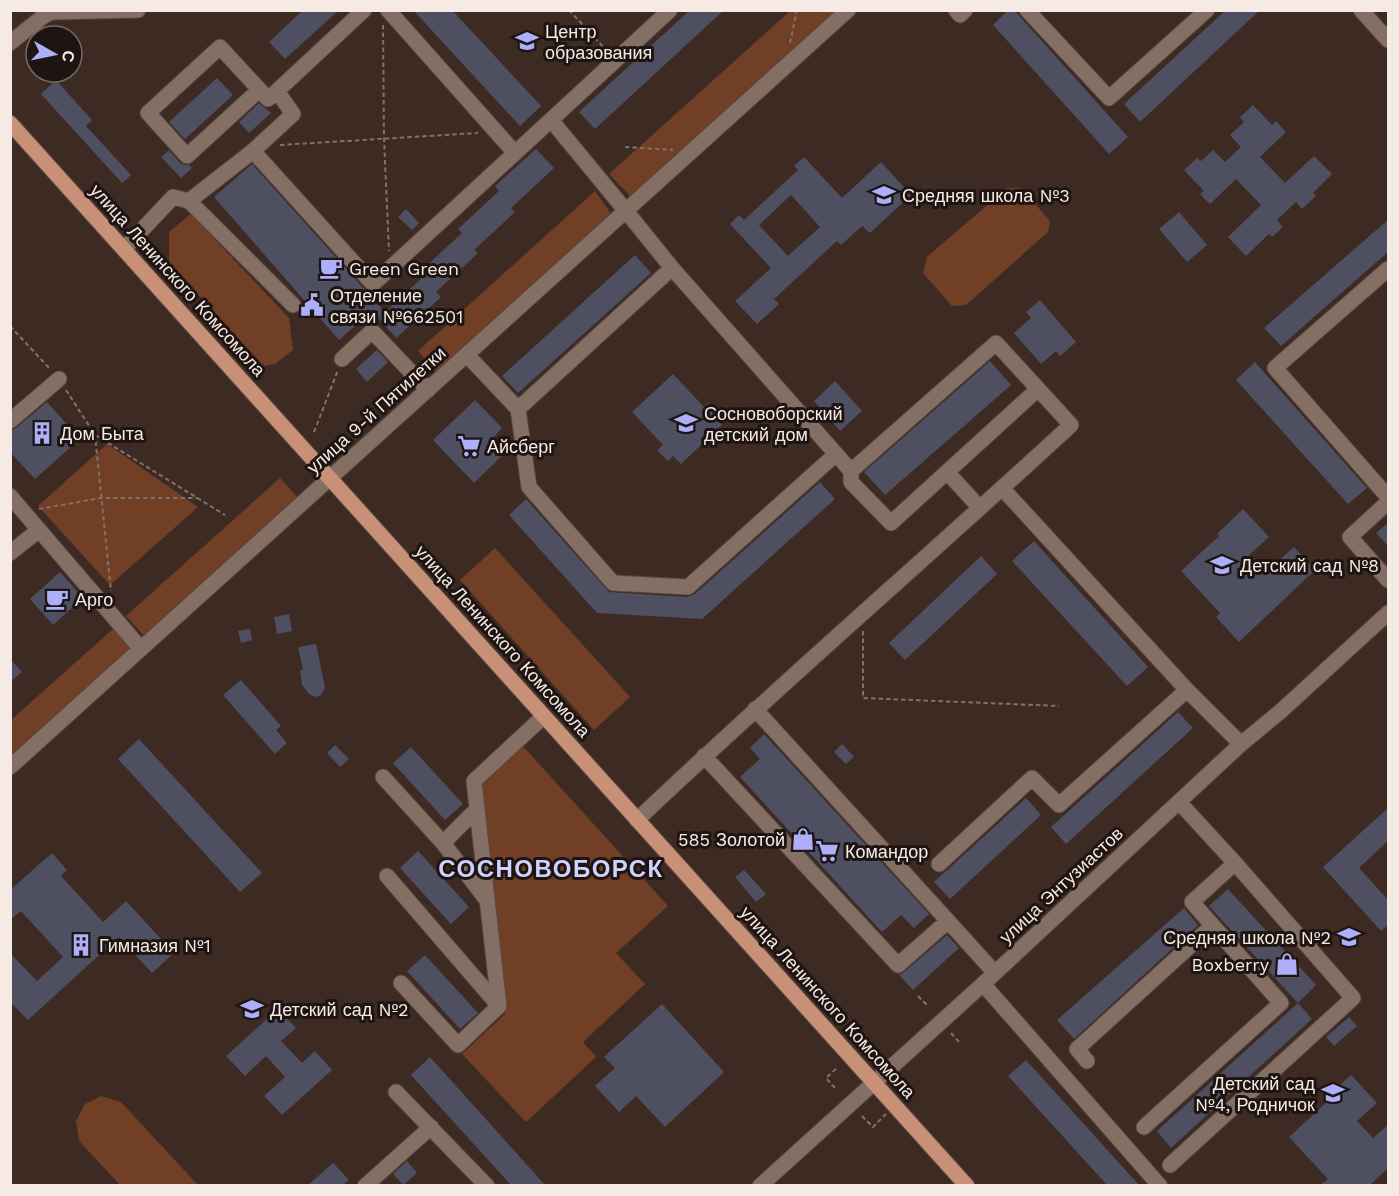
<svg xmlns="http://www.w3.org/2000/svg" width="1399" height="1196" font-family="'Work Sans',sans-serif">
	<style>
		.green { fill: #713f26 }
		.building { fill: #4e4f61; fill-rule: evenodd }
		.lines { fill: none; stroke-linecap: round; stroke-linejoin: round }
		.minor-casing { stroke: #564740; stroke-width: 17 }
		.major-casing { stroke: #564740; stroke-width: 17 }
		.path { stroke: #81716a; stroke-width: 2; stroke-dasharray: 4.5 3; stroke-linecap: butt }
		.minor { stroke: #846f65; stroke-width: 15 }
		.major { stroke: #c89076; stroke-width: 15 }
		.labels { text-anchor: middle; dominant-baseline: central; stroke-width: 6; stroke-linejoin: round; paint-order: stroke }
		.poi-label { font-size: 18px; fill: #f6eae5; stroke: #1e1512; text-anchor: start }
		.street-label { font-size: 18px; fill: #f6eae5; stroke: #1e1512 }
		.district-label { font-size: 24px; font-weight: bold; letter-spacing: 1.5px; fill: #cfd2fd; stroke: #1e1512 }
	</style>
	<rect width="100%" height="100%" fill="#3d2b23"/>
	<path class="green" d="M790,11H837L633,199L609,174Z
		M1007,188H1021L1050,221L1048,232L966,305L952,306L923,273L927,257Z
		M595,191L611,214L438,374L418,351Z
		M191,214L289,318L293,350L275,364L263,366L169,262V232Z
		M107,444L198,507L110,585L38,506Z
		M280,478L299,499L145,637L126,616Z
		M495,548L630,697L594,730L460,580Z
		M113,629L130,648L11,755V720Z
		M520,743L668,906L616,953L645,984L583,1042L596,1057L526,1122L462,1054L505,1014L480,781Z
		M101,1096L121,1102L198,1185H120L79,1141L76,1121L85,1104Z"/>
	<path class="building" d="M303,10H339L285,59L269,42Z
		M413,10H452L541,106L520,126Z
		M690,10H724L595,129L579,112Z
		M1008,10H1014L1128,137L1109,154L993,25Z
		M1226,10H1260L1140,122L1124,104Z
		M217,78L233,95L185,139L169,122Z
		M56,80L92,120L86,126L131,175L122,183L41,94Z
		M259,103L271,113L249,133L239,122Z
		M1253,105L1272,125L1276,121L1286,132L1260,157L1285,183L1314,156L1332,174L1313,193L1316,196L1302,209L1296,202L1277,220L1283,227L1272,237L1269,234L1246,256L1228,237L1261,205L1236,179L1210,204L1200,194L1204,191L1184,170L1197,158L1201,161L1213,150L1225,162L1241,147L1230,135L1244,122L1240,117Z
		M536,149L554,168L511,208L515,212L474,250L478,253L436,292L441,297L396,338L372,311L339,340L214,197L252,164L385,312L424,276L420,272L462,233L458,229L499,191L495,186Z
		M169,150L180,163L185,165H189L192,168L181,178L161,157Z
		M804,157L842,198L881,162L911,195L870,233L862,226L841,245L837,241L774,299L779,304L757,324L735,301L771,268L730,224L739,215L744,220L798,170L794,166ZM791,195L820,227L788,256L759,225Z
		M406,209L419,223L412,230L398,217Z
		M1179,212L1207,245L1187,262L1159,229Z
		M1389,219V251L1281,346L1264,328Z
		M635,255L651,273L518,393L502,376Z
		M1040,300L1076,342L1060,356L1056,351L1041,364L1014,333L1031,318L1026,312Z
		M377,350L388,362L367,382L356,369Z
		M990,361L1011,385L885,495L864,472Z
		M1255,362L1367,488L1348,504L1236,380Z
		M673,374L704,407L708,403L719,414L715,418L722,425L681,464L673,456L668,461L657,450L663,445L632,412Z
		M835,381L862,411L840,431L814,401Z
		M475,400L502,428L492,439L505,453L474,483L433,440Z
		M47,402L80,439L35,479L10,452V431L16,428Z
		M820,482L835,499L702,619L597,613L509,515L526,499L609,592L687,597L695,594Z
		M1243,509L1269,537L1249,555L1265,573L1294,547L1315,570L1239,642L1216,617L1220,613L1181,571L1219,536L1217,534Z
		M1389,522V547L1376,533Z
		M1034,541L1148,667L1127,686L1012,561Z
		M981,556L997,574L905,660L889,643Z
		M60,572L83,598L53,625L30,599Z
		M289,614L292,631L277,634L274,617Z
		M250,629L252,640L241,643L238,631Z
		M316,644L325,688L321,695L315,697L309,694L302,685L300,670H303L298,647Z
		M10,659L22,672L10,682Z
		M241,680L281,726L276,730L287,743L275,754L223,695Z
		M1178,712L1193,728L1066,844L1051,827Z
		M764,734L929,914L914,928L901,915L882,932L740,777L760,759L750,748Z
		M139,739L262,873L240,892L118,759Z
		M842,744L854,757L846,764L834,752Z
		M335,745L349,759L340,767L327,753Z
		M411,747L463,804L445,820L393,763Z
		M1026,798L1041,815L950,899L934,882Z
		M1389,807V840L1359,868L1389,901V924L1381,931L1323,867Z
		M418,851L469,907L451,924L400,868Z
		M52,853L67,870L61,876L103,922L126,901L174,953L152,973L119,937L28,1020L10,1002V953L37,981L63,957L21,911L10,920V890Z
		M744,870L766,894L756,902L735,877Z
		M1228,889L1316,985L1298,1003L1209,906Z
		M1184,908L1198,925L1074,1039L1057,1020Z
		M947,935L959,948L913,990L899,975L904,972Z
		M425,955L478,1013L460,1029L407,971Z
		M1298,1003L1312,1019L1171,1148L1157,1131Z
		M662,1004L724,1072L665,1127L636,1096L619,1112L595,1086L615,1068L604,1057Z
		M278,1009L296,1028L281,1041L302,1063L315,1051L332,1070L282,1115L264,1096L285,1077L266,1056L245,1076L226,1056Z
		M1349,1017L1357,1026L1334,1046L1326,1037Z
		M430,1057L545,1185H511L411,1075Z
		M1026,1060L1139,1185H1107L1008,1076Z
		M1351,1075L1377,1103L1357,1121L1373,1138L1389,1124V1167L1370,1185H1320L1328,1179L1289,1137L1327,1102L1325,1099Z
		M407,1161L417,1173L403,1185L393,1174Z
		M333,1163L349,1180L343,1185H308Z"/>
	<g class="lines">
		<g class="minor-casing">
			<path id="minor" d="M388,10L515,153
				M956,10L960,15L965,10
				M1027,10L1109,98L1207,10
				M1361,10L1388,40
				M10,43L45,15L52,12L138,10
				M259,90L187,156L148,113L220,47L268,99L277,91
				M551,120L626,211L672,268L851,471V482L891,523L1038,389
				M253,151L373,284L670,10
				M189,201L293,305
				M124,249L173,197L189,201L253,151L293,114L277,91L364,10
				M1388,269L1275,368L1388,497
				M467,355L518,409L529,487L613,583L688,587L836,454
				M342,359L372,331L428,390
				M518,409L672,268
				M10,421L59,379
				M947,472L980,508
				M1002,488L1187,690L1241,744
				M10,496L141,649
				M1388,502L1350,537L1388,580
				M10,553L39,530
				M755,709L948,921L995,973
				M704,756L898,965L948,921
				M10,767L848,10
				M383,777L443,843L486,899
				M637,820C779,685 927,558 1071,425L996,343L851,471
				M443,843L477,809
				M939,864L1032,778L1059,805L1187,690
				M387,876L499,1006
				M401,983L458,1045L499,1006L474,781L544,716
				M983,984L1160,1186
				M1087,1061L1077,1049L1212,926
				M396,1092L487,1186
				M1144,1127L1281,1003L1192,902L1235,863
				M1170,1165L1353,998L1235,863L1179,802
				M365,1186L431,1127
				M760,1186L983,984L1241,744L1281,711L1388,613"/>
		</g>
		<g class="major-casing">
			<path id="major" d="M10,123L967,1186"/>
		</g>
		<path class="path" d="M569,10L606,50
			M383,25L384,139L389,251
			M790,43L797,10
			M280,145L478,133
			M625,147L673,150
			M10,326L50,369
			M66,390L95,435L111,591
			M314,432L338,370
			M95,435L225,515
			M39,509L101,498H197
			M863,631V698L1059,706
			M918,996L927,1005
			M951,1033L960,1043
			M835,1088L826,1078L838,1067
			M862,1116L873,1127L886,1114"/>
		<use href="#minor" class="minor"/>
		<use href="#major" class="major"/>
	</g>
	<defs>
		<g id="school-bare" transform="scale(1.8)"><path d="M0-5L7-2L0 1L-7-2ZM-4 1L0 2.5L4 1V4Q0 6-4 4Z" fill="#adaffb" stroke="#1e1512" stroke-width="2.5" paint-order="stroke"/></g>
		<g id="cafe-bare" transform="scale(1.8)"><path d="M-5.5-4.5H6V0H3Q3 3.5 0 3.5H-2.5Q-5.5 3.5-5.5 0ZM3-3.2v2h1.7v-2ZM-6 4.5H4V6H-6Z" fill="#adaffb" stroke="#1e1512" stroke-width="2.5" paint-order="stroke"/></g>
		<g id="civic-bare" transform="scale(1.8)"><path d="M-.6-6.5H3V-4.5H.6V-3L4-1V1h2V6H-6V1h2V-1L-.6-3ZM-1.2 2.5V6h2.4V2.5Z" fill="#adaffb" stroke="#1e1512" stroke-width="2.5" paint-order="stroke"/></g>
		<g id="building-bare" transform="scale(1.8)"><path d="M-4-6H4V6H1V3H-1V6H-4ZM-2.5-4.3h1.7v1.8h-1.7ZM.8-4.3h1.7v1.8H.8ZM-2.5-1h1.7V.8h-1.7ZM.8-1h1.7V.8H.8Z" fill="#adaffb" stroke="#1e1512" stroke-width="2.5" paint-order="stroke"/></g>
		<g id="supermarket-bare" transform="scale(1.8)"><path d="M-6-5.5h2.5l.6 2H6L4.5 2H-2.5L-4.4-4H-6ZM-1.5 3.2a1.3 1.3 0 1 0 .1 0ZM3 3.2a1.3 1.3 0 1 0 .1 0Z" fill="#adaffb" stroke="#1e1512" stroke-width="2.5" paint-order="stroke"/></g>
		<g id="shop-bare" transform="scale(1.8)"><path d="M-5-2.5h2.3a2.7 3.5 0 0 1 5.4 0H5L5.5 6h-11ZM-1.5-2.5h3a1.5 2.3 0 0 0-3 0Z" fill="#adaffb" stroke="#1e1512" stroke-width="2.5" paint-order="stroke"/></g>
	</defs>
	<g fill-rule="evenodd">
		<use href="#school-bare" x="527" y="41"/>
		<use href="#school-bare" x="884" y="195"/>
		<use href="#cafe-bare" x="331" y="268"/>
		<use href="#civic-bare" x="312" y="305"/>
		<use href="#school-bare" x="686" y="423"/>
		<use href="#building-bare" x="42" y="433"/>
		<use href="#supermarket-bare" x="469" y="446"/>
		<use href="#school-bare" x="1222" y="565"/>
		<use href="#cafe-bare" x="57" y="599"/>
		<use href="#shop-bare" x="803" y="839"/>
		<use href="#supermarket-bare" x="827" y="851"/>
		<use href="#school-bare" x="1349" y="937"/>
		<use href="#building-bare" x="81" y="945"/>
		<use href="#shop-bare" x="1287" y="964"/>
		<use href="#school-bare" x="252" y="1009"/>
		<use href="#school-bare" x="1333" y="1093"/>
	</g>
	<g class="labels">
		<g class="poi-label">
			<text x="545" y="31">Центр<tspan x="545" dy="21">образования</tspan></text>
			<text x="902" y="195">Средняя школа №3</text>
			<text x="349" y="268">Green Green</text>
			<text x="330" y="295">Отделение<tspan x="330" dy="21">связи №662501</tspan></text>
			<text x="704" y="413">Сосновоборский<tspan x="704" dy="21">детский дом</tspan></text>
			<text x="60" y="433">Дом Быта</text>
			<text x="487" y="446">Айсберг</text>
			<text x="1240" y="565">Детский сад №8</text>
			<text x="75" y="599">Арго</text>
			<text x="785" y="839" text-anchor="end">585 Золотой</text>
			<text x="845" y="851">Командор</text>
			<text x="1331" y="937" text-anchor="end">Средняя школа №2</text>
			<text x="99" y="945">Гимназия №1</text>
			<text x="1269" y="964" text-anchor="end">Boxberry</text>
			<text x="270" y="1009">Детский сад №2</text>
			<text x="1315" y="1083" text-anchor="end">Детский сад<tspan x="1315" dy="21">№4, Родничок</tspan></text>
		</g>
		<g class="street-label">
			<text transform="translate(178 280) rotate(48)">улица Ленинского Комсомола</text>
			<text transform="translate(376 410) rotate(-42)">улица 9-й Пятилетки</text>
			<text transform="translate(503 641) rotate(48)">улица Ленинского Комсомола</text>
			<text transform="translate(1061 885) rotate(-43)">улица Энтузиастов</text>
			<text transform="translate(828 1002) rotate(48)">улица Ленинского Комсомола</text>
		</g>
		<g class="district-label">
			<text x="551" y="869">СОСНОВОБОРСК</text>
		</g>
	</g>
	<rect width="1399" height="1196" fill="none" stroke="#f6eae5" stroke-width="24"/>
	<g transform="translate(54 54) rotate(99)"><circle r="28" fill="#1e1512" stroke="#746a66" stroke-width="1.5"/>
	<path d="M0-4.5L10 22L0 15L-10 22Z" fill="#adaffb"/>
	<text y="-9" font-size="16" font-weight="bold" text-anchor="middle" fill="#f6eae5">С</text>
	</g>
</svg>
